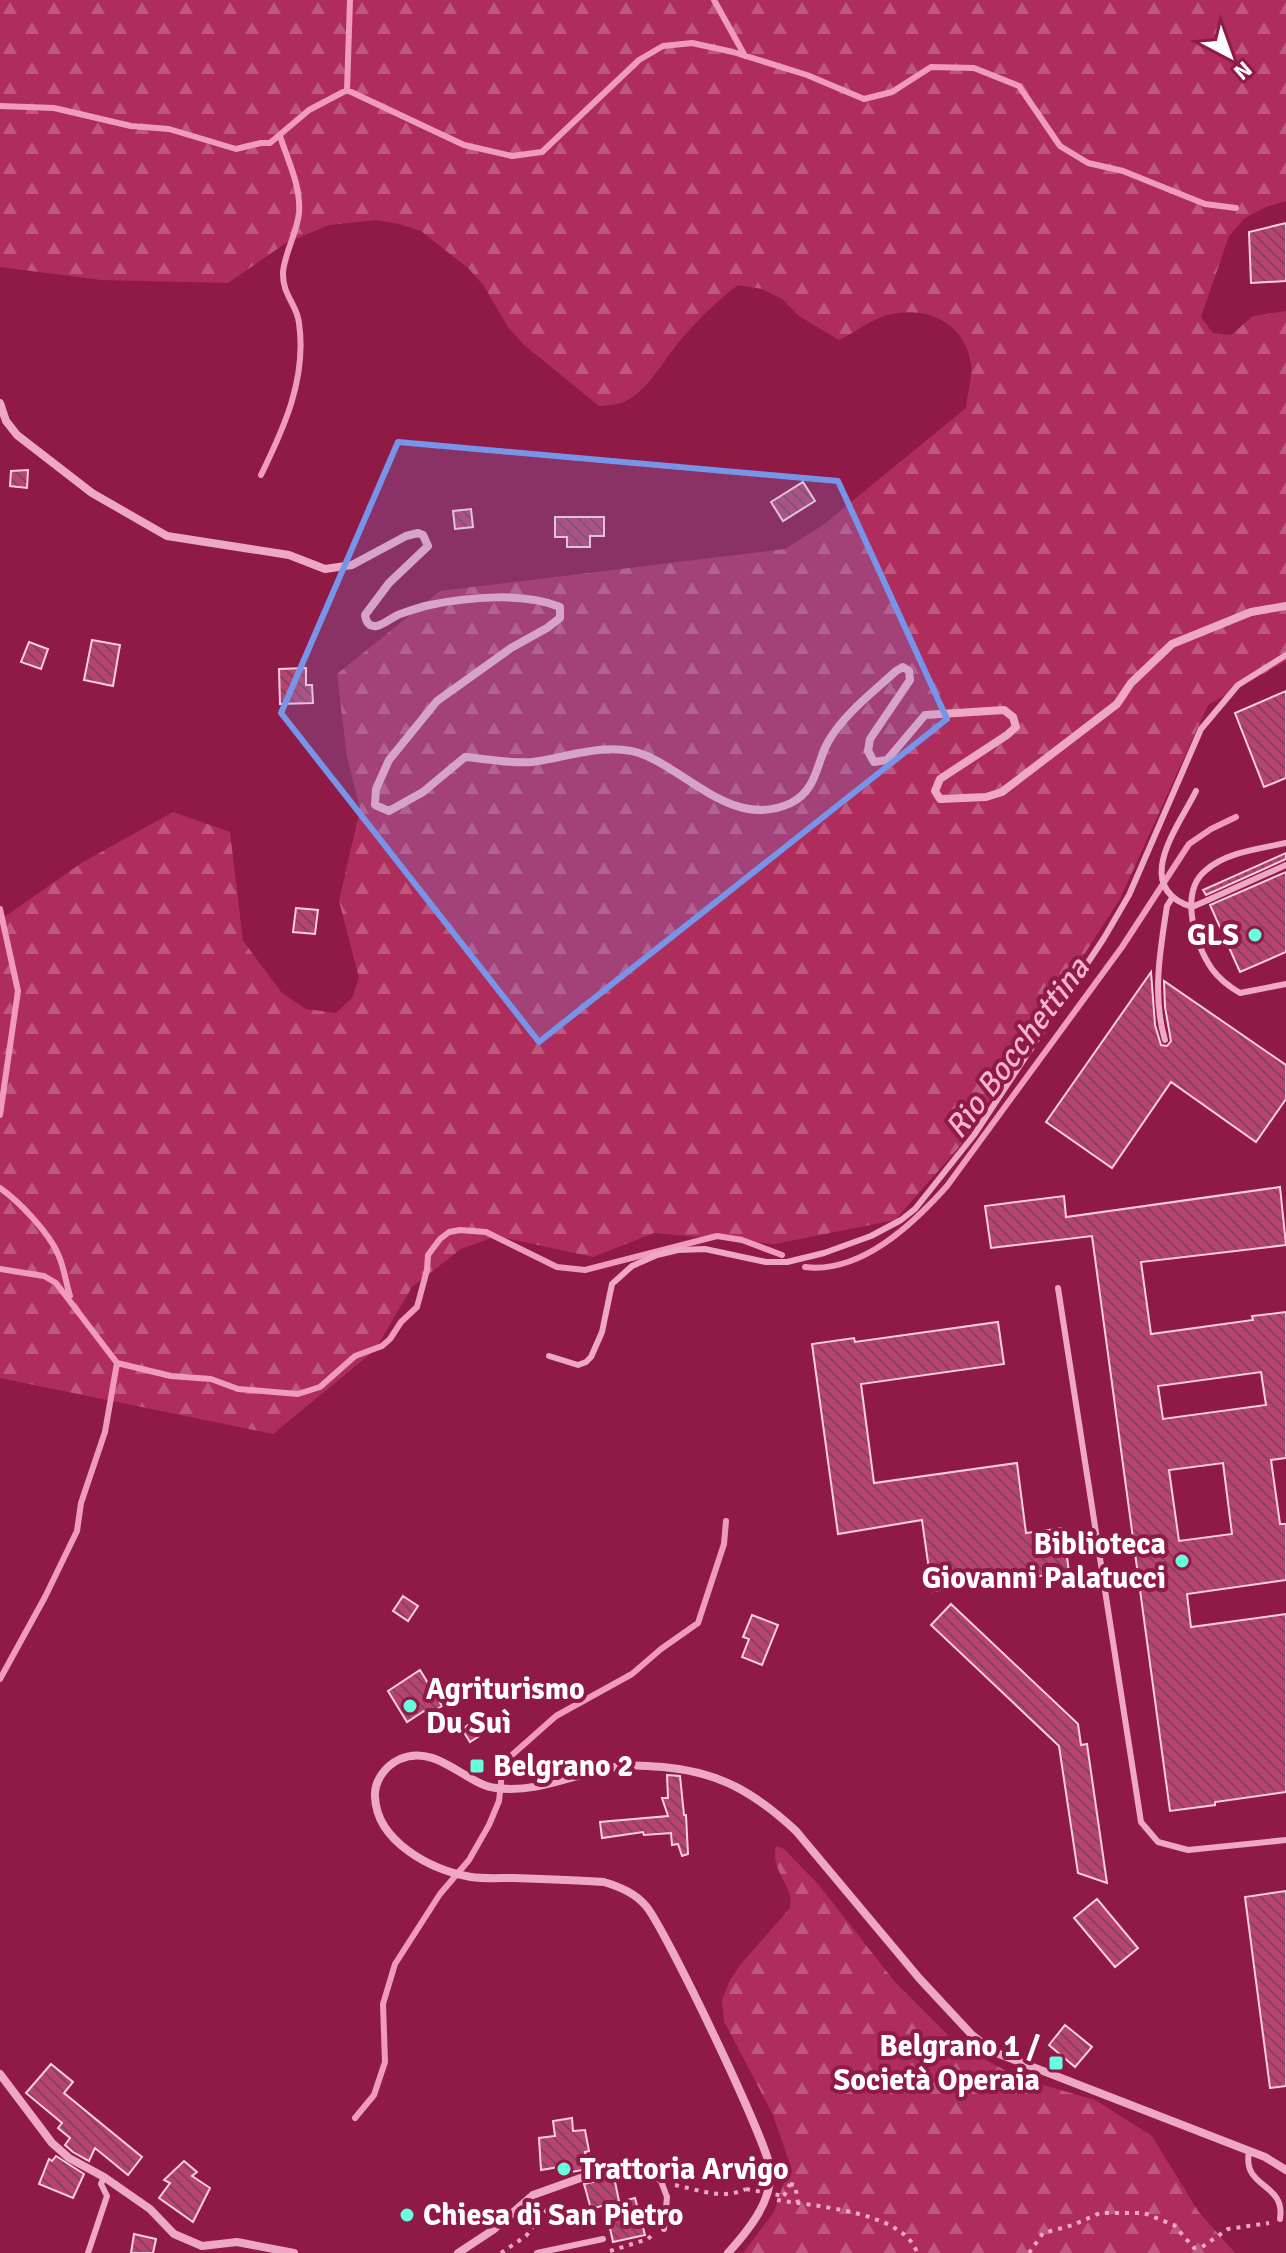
<svg xmlns="http://www.w3.org/2000/svg" width="1286" height="2253" font-family="Signika,sans-serif">
	<style>
		.forest { fill: url(#forest-firs) }
		.lines { fill: none; stroke-linecap: round; stroke-linejoin: round }
		.stream { stroke: #f19bbc; stroke-width: 6 }
		.building { fill: url(#building-back-hatch); stroke: #facedf; stroke-width: 2; fill-rule: evenodd }
		.path { stroke: #eea8c3; stroke-width: 4; stroke-dasharray: 4 6; stroke-linecap: butt }
		.service { stroke: #eea8c3; stroke-width: 6 }
		.minor { stroke: #eea8c3; stroke-width: 8 }
		.path-bridge { stroke: #eea8c3; stroke-width: 4; stroke-dasharray: 4 6; stroke-linecap: butt }
		.service-bridge { stroke: #eea8c3; stroke-width: 6 }
		.marked { fill: #7795e8; fill-opacity: 0.2; stroke: #7795e8; stroke-width: 6; stroke-linejoin: round }
		.poi-dot { fill: #66ffde; stroke: #8f1a45; stroke-width: 3 }
		.labels { text-anchor: middle; dominant-baseline: central; stroke-width: 8; stroke-linejoin: round; paint-order: stroke }
		.poi-label { font-size: 30px; font-weight: bold; fill: #fff; stroke: #8f1a45; text-anchor: start }
		.water-label { font-size: 32px; font-style: italic; fill: #f5b4cd; stroke: #8f1a45 }
	</style>
	<defs>
		<pattern id="forest-firs" width="22" height="20" patternUnits="userSpaceOnUse" patternTransform="scale(2)"><rect width="22" height="20" fill="#ae2d5d"/><path d="M5 1l3.5 6h-7zM16 11l3.5 6h-7z" fill="#be577d"/></pattern>
		<pattern id="building-back-hatch" width="6" height="6" patternUnits="userSpaceOnUse" patternTransform="scale(2)"><rect width="6" height="6" fill="#b8436e"/><path d="M-1 5l2 2M0 0l6 6M5-1l2 2" fill="none" stroke="#7d485b"/></pattern>
	</defs>
	<rect width="100%" height="100%" fill="#8f1a45"/>
	<path class="forest" d="M0,0H1286V201L1266,207L1245,218L1229,236L1201,317L1213,333L1231,335L1253,316L1286,311V661L1208,705L1120,899L961,1145L895,1220L775,1244L654,1233L593,1257L497,1236L461,1249L412,1287L375,1350L273,1434L0,1378V920L83,862L173,812L230,832L243,941L282,993L306,1009L336,1013L352,998L359,978L339,901L360,809L347,757L337,674L440,591L785,549L823,525L966,408C967,394 973,376 971,364C965,320 922,304 884,316C869,321 854,333 839,340L799,316L782,299L762,289L738,285C713,304 691,326 671,352C658,370 645,392 624,402C617,405 607,405 599,406L523,344L508,327L484,286L469,269L421,231L399,224L376,220L329,225L286,243L228,283L101,280L0,267Z
		M776,1846L784,1849L818,1884L895,1982L957,2044L1019,2078L1095,2100L1152,2136L1198,2211L1235,2253H743L774,2212L790,2164L773,2115L724,2021L722,2000L729,1982L740,1965L790,1908C795,1885 770,1873 776,1846Z"/>
	<g class="lines">
		<path class="stream" d="M714,0L745,56
			M347,90L350,0
			M0,106L54,108L131,126L169,129L236,149L261,143H270L309,110L347,90L464,145L512,156L542,152L639,60L663,46L692,43L733,52L807,75L864,99L892,92L931,67L974,68L1019,86L1060,146L1088,163L1123,171L1205,204L1236,208
			M261,475C284,428 307,378 299,323C297,304 282,295 283,272C285,252 297,233 299,213C301,186 288,161 280,136
			M0,909L18,991L0,1115
			M0,1188C19,1201 49,1233 58,1254C64,1267 66,1283 70,1296
			M805,1267C861,1274 913,1224 947,1186L1122,947L1189,844L1211,829L1236,817
			M0,1269L44,1276L56,1283L117,1363L171,1376L211,1379L238,1389L298,1394L320,1387L355,1356L382,1346L390,1339L401,1322L417,1307L427,1270L428,1255L440,1239L449,1232L460,1230L486,1232L557,1267L585,1270L717,1236L742,1240L782,1255
			M0,1679L45,1597L77,1531L81,1503L105,1432L117,1363
			M355,2118L374,2095L385,2062L383,2004L395,1964L440,1894L469,1860L489,1825L499,1801L503,1763L556,1716L632,1674L661,1649L698,1623L724,1544L726,1521"/>
	</g>
	<path class="building" d="M1286,223V281L1251,283L1249,232Z
		M28,470L27,488L10,486L11,471Z
		M803,482L815,501L783,521L771,502Z
		M471,509L473,527L455,529L453,511Z
		M555,517H604V536H590V547H567V537H555Z
		M92,640L120,645L113,686L84,680Z
		M29,642L48,649L41,669L21,662Z
		M306,668V685H312L313,703L280,704L279,669Z
		M1286,691V778L1264,787L1235,713Z
		M1286,853V859L1206,895L1203,890Z
		M1286,872V952L1240,972L1210,905Z
		M296,908L318,910L315,934L293,932Z
		M1151,972L1155,1025L1161,1045L1167,1046L1171,1041L1165,1007L1164,981L1286,1065V1099L1256,1142L1171,1082L1112,1168L1046,1122Z
		M1280,1187L1286,1245L1141,1262L1151,1334L1253,1320L1252,1316L1286,1312V1458L1271,1460L1280,1524H1286V1580L1187,1594L1191,1627L1286,1614V1792L1215,1802V1805L1170,1811L1092,1236L991,1248L985,1206L1064,1196L1066,1217ZM1261,1372L1266,1405L1163,1419L1158,1386ZM1223,1463L1232,1534L1179,1541L1169,1470Z
		M998,1322L1004,1364L861,1384L874,1483L1017,1463L1026,1533L1063,1528L1069,1572L932,1591L922,1520L838,1534L812,1344L854,1338L855,1342Z
		M403,1596L418,1606L408,1621L393,1611Z
		M951,1604L1078,1724L1081,1745L1087,1744L1107,1883L1078,1873L1059,1746L931,1625Z
		M752,1615L778,1625L762,1665L742,1657L749,1639L743,1637Z
		M420,1670L442,1706L428,1715L424,1711L407,1722L388,1691Z
		M485,1714L493,1727L470,1742L462,1729Z
		M667,1775L680,1776L684,1815H686L688,1854L682,1856L678,1844L672,1845L671,1833L644,1835L643,1832L602,1838L600,1822L668,1816L662,1798H668Z
		M1286,1891V2086L1270,2088L1245,1897Z
		M1097,1899L1138,1948L1115,1967L1074,1918Z
		M1065,2025L1092,2047L1075,2067L1049,2045Z
		M51,2064L73,2082L64,2093L142,2157L128,2175L95,2148L89,2161L73,2152L65,2145L70,2138L58,2128L62,2123L26,2093Z
		M572,2118L573,2131L585,2130L589,2151L585,2152L588,2169L560,2174L559,2167L541,2170L539,2138L555,2136L553,2121Z
		M56,2156L84,2174L73,2198L39,2184L49,2159L52,2161Z
		M184,2161L197,2172L192,2176L210,2188L193,2222L159,2198L170,2183L164,2180Z
		M614,2177L619,2201L611,2204L635,2198L645,2235L613,2242L605,2205L591,2209L584,2184Z
		M134,2234L156,2239L153,2253H131Z"/>
	<g class="lines">
		<path class="path" d="M790,2184L795,2185L798,2203
			M675,2185C700,2190 722,2200 746,2189
			M784,2196L790,2184
			M777,2200C814,2206 905,2212 917,2253
			M610,2251L648,2239L653,2234
			M501,2253L526,2236L552,2203
			M1029,2253L1043,2233L1073,2225L1100,2213H1144L1174,2225L1194,2248L1202,2247L1228,2229L1269,2223"/>
		<path class="service" d="M1286,843C1259,849 1226,852 1205,871C1179,893 1195,945 1212,969C1220,980 1228,986 1240,993L1286,984
			M1208,900L1286,865
			M1165,1040C1152,997 1160,950 1167,906L1172,898
			M1058,1288L1141,1822L1158,1842L1188,1850L1286,1840
			M549,1356L578,1365L586,1362L591,1357L602,1332L612,1284L632,1266L657,1255L678,1250L705,1249L766,1262H787L824,1253L871,1236L901,1220L915,1209L974,1135L1104,938L1129,895L1201,729L1238,685L1286,655
			M1249,2152C1242,2189 1286,2182 1280,2219
			M586,2176L621,2165L638,2166L661,2181L667,2197L664,2229
			M88,2253L107,2196L101,2184L104,2177
			M537,2253L603,2239"/>
		<path class="minor" d="M0,403L6,421L17,435L92,493L167,536L289,555L325,569L352,565L406,536L418,533L423,535L428,546L389,583L365,615C366,622 369,627 377,626C385,624 392,617 400,614C409,611 420,607 430,605C468,597 525,592 560,607V618L547,628L511,648L437,701L389,760L376,789L375,805L389,811L423,792L465,757C487,759 511,764 532,762C569,757 611,740 647,756C692,776 736,829 791,803C817,790 816,764 828,742C843,715 873,692 896,671L903,667L909,671L910,680L870,739L868,751L874,762L887,760L925,715L1004,710L1013,717L1016,727L1007,735L940,779L935,791L940,799L986,797L1002,792L1117,704L1131,683L1172,644L1251,612L1286,606
			M0,2074L52,2143L69,2158L104,2177L150,2209L174,2234L202,2246L237,2242L294,2253
			M458,2253L493,2230L533,2195L586,2176
			M728,2253C748,2231 770,2204 771,2173C772,2151 665,1928 646,1906C635,1893 620,1887 604,1882C574,1880 544,1879 513,1878C500,1878 484,1879 471,1877C431,1870 377,1842 375,1797C374,1781 385,1766 400,1759C437,1743 466,1785 496,1788C537,1793 569,1776 609,1768C627,1764 644,1766 663,1767C720,1772 755,1793 796,1831L919,1978L972,2035L994,2052L1265,2157L1286,2170"/>
		<path class="path-bridge" d="M746,2189L784,2196"/>
		<path class="service-bridge" d="M1196,791C1179,826 1130,887 1192,907L1208,900"/>
	</g>
	<path class="marked" d="M398,442L838,481L947,719L539,1042L281,713Z"/>
	<g class="poi-dot">
		<circle cx="1255" cy="935" r="8"/>
		<circle cx="1182" cy="1561" r="8"/>
		<circle cx="410" cy="1706" r="8"/>
		<rect x="469" y="1758" width="16" height="16" rx="4"/>
		<rect x="1048" y="2055" width="16" height="16" rx="4"/>
		<circle cx="564" cy="2169" r="8"/>
		<circle cx="407" cy="2215" r="8"/>
	</g>
	<g class="labels">
		<g class="poi-label">
			<text x="1239" y="935" text-anchor="end">GLS</text>
			<text x="1166" y="1544" text-anchor="end">Biblioteca<tspan x="1166" dy="34">Giovanni Palatucci</tspan></text>
			<text x="426" y="1689">Agriturismo<tspan x="426" dy="34">Du Suì</tspan></text>
			<text x="493" y="1766">Belgrano 2</text>
			<text x="1040" y="2046" text-anchor="end">Belgrano 1 /<tspan x="1040" dy="34">Società Operaia</tspan></text>
			<text x="580" y="2169">Trattoria Arvigo</text>
			<text x="423" y="2215">Chiesa di San Pietro</text>
		</g>
		<g class="water-label">
			<text transform="translate(1017 1048) rotate(-53)">Rio Bocchettina</text>
		</g>
	</g>
	<g transform="translate(1230 56) rotate(139)" stroke="#8f1a45" stroke-width="6" paint-order="stroke">
	<path d="M0-6L14 30L0 20L-14 30Z" fill="#ffffff"/>
	<text y="-12" font-size="22" font-weight="bold" text-anchor="middle" fill="#ffffff">N</text>
	</g>
</svg>
